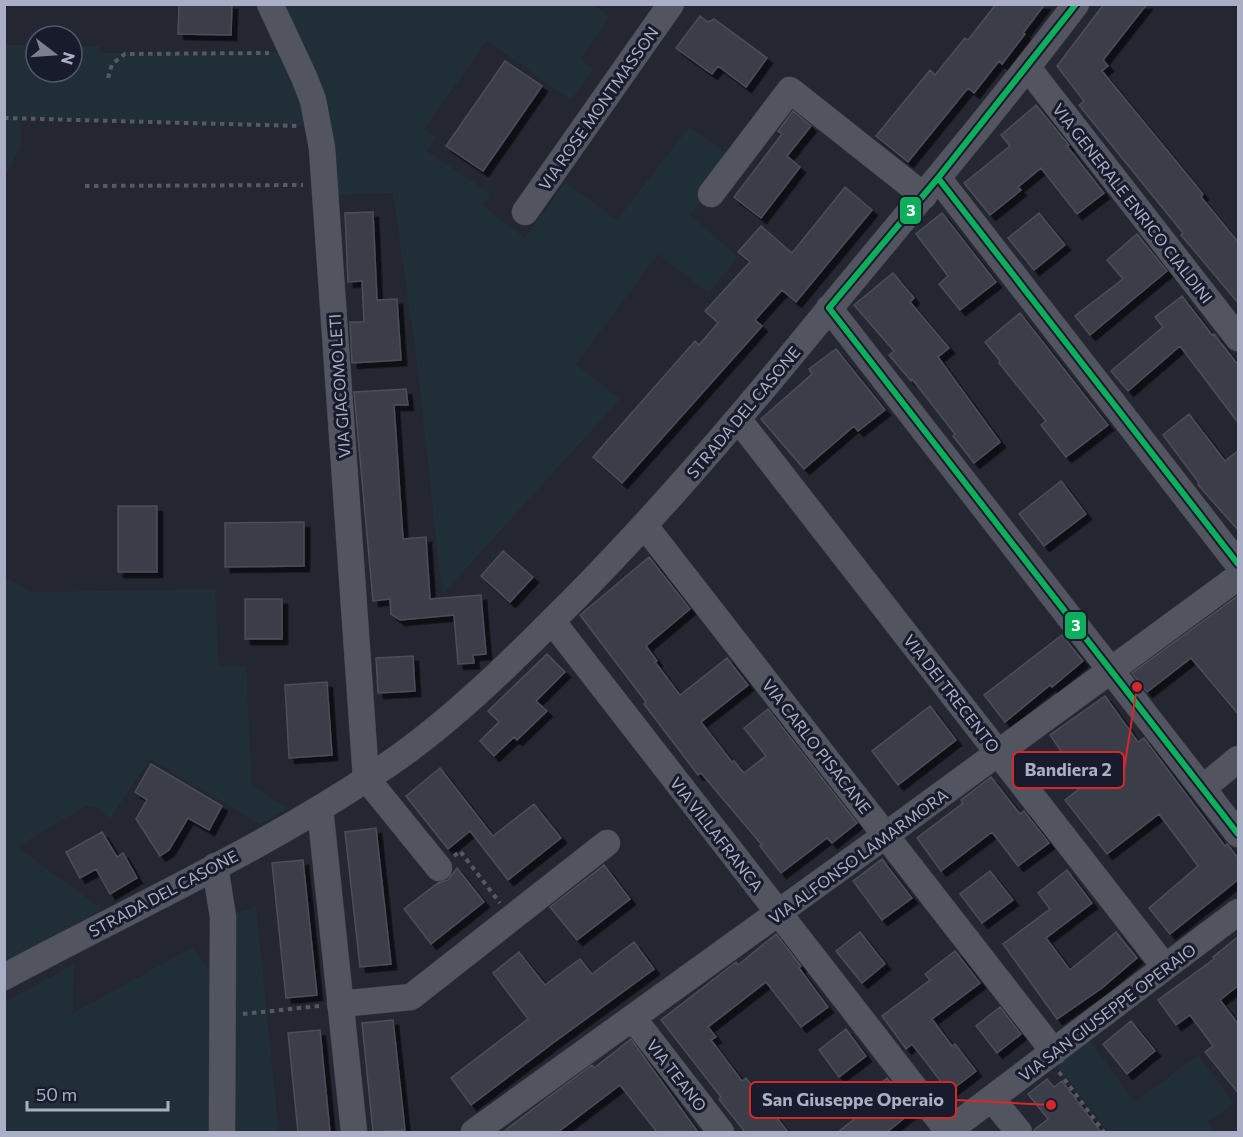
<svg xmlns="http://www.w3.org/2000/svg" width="1243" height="1137" font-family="Commissioner,sans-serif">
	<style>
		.green { fill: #202f37 }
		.building { fill: #3b3e48; stroke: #4b4d5a; stroke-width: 1.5; filter: url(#shadow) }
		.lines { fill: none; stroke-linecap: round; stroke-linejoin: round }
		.minor-casing { stroke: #40424b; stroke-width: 27 }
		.path { stroke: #555963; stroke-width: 4; stroke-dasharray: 4.5 4.5; stroke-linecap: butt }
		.minor { stroke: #525560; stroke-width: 26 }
		.bus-1-casing { stroke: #171b2c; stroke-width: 10 }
		.bus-1 { stroke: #0daf5c; stroke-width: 6 }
		.labels { text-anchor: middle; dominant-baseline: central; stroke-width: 6; stroke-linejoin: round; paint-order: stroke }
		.street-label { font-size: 16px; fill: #abafc5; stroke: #171b2c }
		.leader { fill: none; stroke: #d62828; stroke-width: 2 }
		.callout-dot { fill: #d62828; stroke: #171b2c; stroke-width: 2 }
		.callout { fill: #171b2c; stroke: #d62828; stroke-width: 2 }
		.callout-label { font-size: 18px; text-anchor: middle; font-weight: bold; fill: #abafc5 }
		.line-badge { stroke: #171b2c; stroke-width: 2 }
		.badge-label { font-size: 16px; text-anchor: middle; font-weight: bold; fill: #fff }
	</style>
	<defs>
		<filter id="shadow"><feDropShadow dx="5.5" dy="5.5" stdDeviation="0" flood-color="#0009"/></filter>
	</defs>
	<rect width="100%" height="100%" fill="#242631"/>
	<path class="green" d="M592,4L610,17L581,59L593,69L571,100L487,41L424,129L437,138L427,151L491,194L482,205L525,238L565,182L617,220L689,127L733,158L690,215L738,257L709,293L658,254L576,364L620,399L442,595L417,361L393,193L332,195L279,5Z
		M5,45H36V72H72V46H99L100,53H288L313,126L21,118V146L5,177Z
		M5,577L32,592L215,589L219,666H246L252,786L289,808L260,824L150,759L110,819L97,807L86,806L17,847L102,909L7,961H5Z
		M256,906L279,1132H5V1002L74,964L73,1013L193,947L216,979L233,914Z
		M1090,1041L1135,1102L1198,1055L1234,1103L1208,1122L1214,1132H1108L1057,1065Z"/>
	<path class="building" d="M179,4H232L231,35L178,34Z
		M996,4H1045L1023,33L1025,34L1002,64L999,61L974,93L968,88L908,162L876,136L930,70L935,75L965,38L968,40Z
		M1104,4H1147L1103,60L1108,66L1102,71L1203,194L1201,197L1239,243V304L1181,235L1183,233L1079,105L1084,101L1057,66Z
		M700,16L708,22L714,19L767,58L746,87L718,66L712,74L676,48Z
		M505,61L542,86L483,171L446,146Z
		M1036,105L1069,145L1067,146L1104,193L1077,214L1041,168L1018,187L1021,190L990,215L964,183L1010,146L1001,135Z
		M793,111L811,126L787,156L800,167L761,218L734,197L782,134L778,131Z
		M845,187L872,210L796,302L782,290L755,320L762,326L622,483L593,457L695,341L699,345L718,323L705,311L750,262L738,252L761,226L792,253Z
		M373,212L377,300L397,299L401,360L352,363L350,322H364L362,281L348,282L345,213Z
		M942,213L996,282L960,310L939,284L948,276L916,234Z
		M1039,213L1065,245L1034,270L1008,238Z
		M1137,234L1167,271L1090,335L1075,316L1123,279L1107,260Z
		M893,273L914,298L910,302L949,348L938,357L1000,442L974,463L953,436L955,434L912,379L911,381L889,355L894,351L854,305Z
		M1182,296L1212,335L1214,334L1239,366V424L1180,346L1128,391L1111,371L1163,327L1155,317Z
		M1020,313L1108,425L1066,457L1041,425L1046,421L999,363L1000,361L985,342Z
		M836,349L885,410L858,431L854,426L804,469L761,419L812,374L809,369Z
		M406,389L408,405H394L403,539L426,537L430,599L481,595L486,654L473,655L474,663L458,664L454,615L400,620L391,614L390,599L373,601L354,392Z
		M1189,414L1225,461L1239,450V531L1198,485L1199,483L1163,435Z
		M1061,481L1086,514L1044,546L1019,514Z
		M118,506H157V572H118Z
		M304,522V566L225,567V523Z
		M503,551L533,577L510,602L481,576Z
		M649,557L690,609L646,646L657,661L655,662L680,695L727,658L748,685L701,722L732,762L734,761L744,773L766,756L744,728L768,709L857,823L832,843L827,838L781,873L760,846L762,845L701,773L698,775L644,704L646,702L580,615Z
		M1239,595V715L1191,658L1147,692L1132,673Z
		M245,599H282V639H245Z
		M1062,635L1083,661L1052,687L1050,685L1005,722L984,695Z
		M547,654L565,672L536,701L547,711L517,740L514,737L494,756L480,741L499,722L488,711Z
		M413,656L415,691L378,693L376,658Z
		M327,682L332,755L289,758L285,685Z
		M1105,696L1138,742L1144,738L1225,846L1227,844L1239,859V879L1170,934L1149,908L1198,866L1159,814L1107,854L1065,800L1084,785L1050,735Z
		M930,706L956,740L898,785L872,751Z
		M151,764L222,806L209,830L188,818L169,850L160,856L136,819L147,800L135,792Z
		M440,768L493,836L534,804L561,838L508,880L470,831L448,849L406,796Z
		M991,777L1020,814L1024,811L1049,843L1018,866L992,832L941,871L917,838L963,803L961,800Z
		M376,828L391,964L360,967L345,832Z
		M102,832L117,857L123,853L137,878L110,894L96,869L80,878L66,852Z
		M882,859L912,898L882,920L853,881Z
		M303,860L317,995L286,998L272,863Z
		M604,865L630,899L577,940L550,907Z
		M457,868L484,902L431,944L404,909L438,883L448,880Z
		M1067,870L1092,903L1046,938L1070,970L1116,932L1137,958L1102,988L1057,1019L1003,944L1050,909L1038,893Z
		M990,871L1013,900L982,923L960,894Z
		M860,932L885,964L862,983L836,951Z
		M776,934L801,966L799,968L828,1007L801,1027L766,982L708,1027L716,1037L711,1040L742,1081L746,1078L788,1132H745L719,1099L721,1097L661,1020L736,962L738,965Z
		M1239,936V985L1220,1000L1239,1025V1094L1205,1052L1213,1046L1190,1015L1176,1025L1158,1000L1214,959L1213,957Z
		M634,942L654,969L553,1043L471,1105L451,1078L528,1019L493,973L519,952L545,985L580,959L592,974Z
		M955,951L980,983L932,1019L952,1046L955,1044L976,1071L949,1092L912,1044L906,1049L882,1016L930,980L925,974Z
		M1000,1007L1021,1034L997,1053L976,1026Z
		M393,1020L405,1130L373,1132L362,1023Z
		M1131,1021L1155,1051L1127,1074L1103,1044Z
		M846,1029L866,1056L839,1077L819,1050Z
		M320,1030L330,1132H298L288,1033Z
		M631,1039L698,1132H657L620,1085L558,1132H503L550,1096L592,1065L594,1068Z
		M887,1078L913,1111L887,1132H838L862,1113L855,1104Z
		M1047,1079L1054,1087L1062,1081L1101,1132H1034V1130L1048,1119L1028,1094Z"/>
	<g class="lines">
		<g class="minor-casing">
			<path id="minor" d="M270,4L304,77L313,100L322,148L366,778L439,868
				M1028,68L1238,338
				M938,178L1238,564
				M711,194L790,90L924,196
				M525,212L671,4
				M829,308L1238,834
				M738,419L1165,967
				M645,526L1054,1052
				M552,621L948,1131
				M1203,788L1238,759
				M320,808L354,1132
				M215,866L223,917L222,1132
				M4,977C136,906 281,841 403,754C455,716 501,672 546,627C639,536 724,437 807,336C897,226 990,118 1076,4
				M340,1004L411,997L607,843
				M633,1018L721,1132
				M992,1099L1019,1132
				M474,1132L886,835L1238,577
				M947,1132L1238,912"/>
		</g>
		<path class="path" d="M108,78L112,64L125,54L269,53
			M4,118L298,126
			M85,186L303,185
			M454,856L460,851L500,903
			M243,1014L319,1006
			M1059,1072L1104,1132"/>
		<use href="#minor" class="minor"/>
		<g class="bus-1-casing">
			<path id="bus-1" d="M1076,4L938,178L829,308L1238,834
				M938,178L1238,564"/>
		</g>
		<use href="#bus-1" class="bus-1"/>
	</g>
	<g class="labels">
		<g class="street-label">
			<text transform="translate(598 108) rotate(-55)">VIA ROSE MONTMASSON</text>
			<text transform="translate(1133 203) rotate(52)">VIA GENERALE ENRICO CIALDINI</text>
			<text transform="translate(339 386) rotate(-94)">VIA GIACOMO LETI</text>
			<text transform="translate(743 412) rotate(-50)">STRADA DEL CASONE</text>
			<text transform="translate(952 693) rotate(52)">VIA DEI TRECENTO</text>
			<text transform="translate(817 746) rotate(52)">VIA CARLO PISACANE</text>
			<text transform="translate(717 834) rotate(52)">VIA VILLAFRANCA</text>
			<text transform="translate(858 856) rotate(-36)">VIA ALFONSO LAMARMORA</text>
			<text transform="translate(163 893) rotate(-28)">STRADA DEL CASONE</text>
			<text transform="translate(1107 1012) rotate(-37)">VIA SAN GIUSEPPE OPERAIO</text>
			<text transform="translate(677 1075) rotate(52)">VIA TEANO</text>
		</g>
	</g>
	<path class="leader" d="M1137 687L1124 770M1051 1105L956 1100"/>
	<g class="callout-dot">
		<circle cx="1137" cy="687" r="6"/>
		<circle cx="1051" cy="1105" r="6"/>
	</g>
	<g class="callout">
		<rect x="1013" y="752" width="111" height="36" rx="6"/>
		<rect x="750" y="1082" width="206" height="36" rx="6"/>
	</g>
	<g class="callout-label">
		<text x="1068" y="776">Bandiera 2</text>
		<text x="853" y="1106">San Giuseppe Operaio</text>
	</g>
	<g class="line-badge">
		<rect x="899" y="196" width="23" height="29" rx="6" fill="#0daf5c"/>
		<rect x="1064" y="611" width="23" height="29" rx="6" fill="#0daf5c"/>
	</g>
	<g class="badge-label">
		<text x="911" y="216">3</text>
		<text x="1076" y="631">3</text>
	</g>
	<rect width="1243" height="1137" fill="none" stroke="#abafc5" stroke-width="12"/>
	<g transform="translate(54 54) rotate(107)"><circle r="28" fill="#171b2c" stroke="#525669" stroke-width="1.5"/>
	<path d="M0-4.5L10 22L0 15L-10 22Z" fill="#7c7f91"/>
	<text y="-9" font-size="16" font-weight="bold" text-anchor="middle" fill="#abafc5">N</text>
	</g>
	<path d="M27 1101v9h141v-9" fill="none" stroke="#abafc5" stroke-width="3"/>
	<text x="36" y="1101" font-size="18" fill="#abafc5" stroke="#171b2c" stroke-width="4.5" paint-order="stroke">50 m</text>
</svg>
